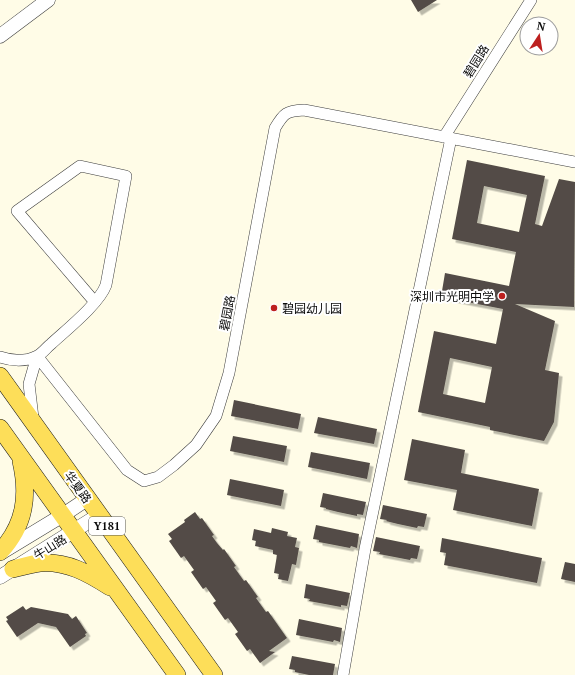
<svg xmlns="http://www.w3.org/2000/svg" width="575" height="675" font-family="'PT Serif','Noto Sans SC',serif">
	<style>
		.building { fill: #534c46; fill-rule: evenodd; filter: url(#shadow) }
		.lines { fill: none; stroke-linecap: round; stroke-linejoin: round }
		.minor-casing { stroke: #3d3d3d; stroke-width: 12 }
		.tertiary-casing { stroke: #3d3d3d; stroke-width: 15 }
		.primary-casing { stroke: #1b1b1b; stroke-width: 18 }
		.minor { stroke: #fff; stroke-width: 11 }
		.tertiary { stroke: #fff; stroke-width: 14 }
		.primary { stroke: #fdde59; stroke-width: 17 }
		.poi-dot { fill: #bd201f; stroke: #fff; stroke-width: 1.5 }
		.labels { text-anchor: middle; dominant-baseline: central; stroke-width: 4; stroke-linejoin: round; paint-order: stroke }
		.shield { fill: #fff; stroke: #545454; stroke-width: 1 }
		.shield-label { font-size: 11px; font-weight: bold; fill: #0a0a0a }
		.street-label { font-size: 12px; fill: #0a0a0a; stroke: #fff }
		.poi-label { font-size: 12px; fill: #0a0a0a; stroke: #fff; text-anchor: end }
	</style>
	<defs>
		<filter id="shadow"><feDropShadow dx="3.5" dy="3.5" stdDeviation="0" flood-color="#0004"/></filter>
	</defs>
	<rect width="100%" height="100%" fill="#fffce7"/>
	<path class="building" d="M411,0H437L418,12Z
		M467,160L545,176L535,224L542,226L559,179L575,182L574,307L515,304L555,321L545,370L559,373L554,422L544,441L490,430V427L418,412L434,331L496,344L503,309L441,297L445,273L509,286L516,252L452,239ZM484,186L527,195L519,232L477,223ZM450,358L492,367L485,403L443,394Z
		M234,400L301,414L298,429L231,416Z
		M318,417L377,429L374,444L314,433Z
		M233,436L287,446L284,462L230,451Z
		M412,439L465,450L461,473L539,489L532,526L453,510L457,490L404,480Z
		M311,452L370,463L367,479L308,467Z
		M230,479L284,490L281,506L227,495Z
		M323,493L366,502L363,515L357,514V516L338,512L326,509V508L320,507Z
		M383,505L427,514L424,527L418,526L417,528L398,524L386,521L387,520L380,519Z
		M195,512L200,519L202,518L214,535L212,536L217,543L223,550L224,549L236,566L234,567L244,581L246,580L258,597L256,598L266,612L268,611L287,638L269,651L275,652L260,663L250,649L247,651L235,634L238,632L228,618L225,620L213,603L216,601L206,587L203,589L191,572L194,570L184,556L181,558L169,541L172,539L168,534L185,522L184,520Z
		M316,525L359,534L357,548L351,546L350,548L319,542V540L313,539Z
		M272,528L288,532L287,536L297,538L295,547L299,548L296,565L292,564L288,581L278,579L279,574L274,573L277,555L273,554V550L255,546L256,541L252,540L254,529L271,533Z
		M376,537L420,546L417,559L411,558L410,560L379,554L380,552L373,551Z
		M442,538L542,558L537,583L444,565L446,553L440,552Z
		M565,562L575,564V582L561,579Z
		M306,584L350,593L347,606L341,605V607L309,601L310,599L304,598Z
		M23,606L26,610L31,607L68,614L72,619L76,616L87,633L85,634L86,636L70,647L56,627L38,623L17,637L6,621L8,620L6,617Z
		M299,619L342,628L340,642L334,640L333,642L296,635Z
		M292,656L335,664L333,675H309L295,672V670L289,669Z"/>
	<g class="lines">
		<g class="minor-casing">
			<path id="minor" d="M444,137L531,0
				M37,356L127,470L144,481L158,477L174,465L196,445L216,416L229,373L275,128C284,113 286,111 304,110L575,162
				M0,357C11,361 26,362 37,356C42,354 46,348 51,344C66,330 99,304 106,285L126,176L80,166L17,211L94,301
				M33,418L29,384L37,356
				M343,675L365,549L451,138"/>
		</g>
		<g class="tertiary-casing">
			<path id="tertiary" d="M0,36L48,0
				M2,552L63,515L87,499
				M0,577L99,515"/>
		</g>
		<g class="primary-casing">
			<path id="primary" d="M0,376L214,675
				M0,428L177,675
				M0,552C25,525 29,496 21,461
				M13,569C22,567 31,564 40,563C67,561 88,573 110,587"/>
		</g>
		<use href="#minor" class="minor"/>
		<use href="#tertiary" class="tertiary"/>
		<use href="#primary" class="primary"/>
	</g>
	<g class="poi-dot">
		<circle cx="502" cy="296" r="4"/>
		<circle cx="274" cy="308" r="4"/>
	</g>
	<g class="labels">
		<rect class="shield" x="89" y="517" width="36" height="18" rx="3"/>
		<g class="shield-label">
			<text x="107" y="526">Y181</text>
		</g>
		<g class="street-label">
			<text transform="translate(476 61) rotate(-58)">碧园路</text>
			<text transform="translate(227 313) rotate(-79)">碧园路</text>
			<text transform="translate(78 487) rotate(54)">华夏路</text>
			<text transform="translate(50 547) rotate(-32)">牛山路</text>
		</g>
		<g class="poi-label">
			<text x="494" y="296">深圳市光明中学</text>
			<text x="282" y="308" text-anchor="start">碧园幼儿园</text>
		</g>
	</g>
	<g transform="translate(539 36) rotate(12)"><circle r="19" fill="#ffffff" stroke="#9d9d9d"/>
	<path d="M0-3L7 15L0 10L-7 15Z" fill="#bd201f"/>
	<text y="-6" font-size="11" font-weight="bold" text-anchor="middle" fill="#0a0a0a">N</text>
	</g>
</svg>
